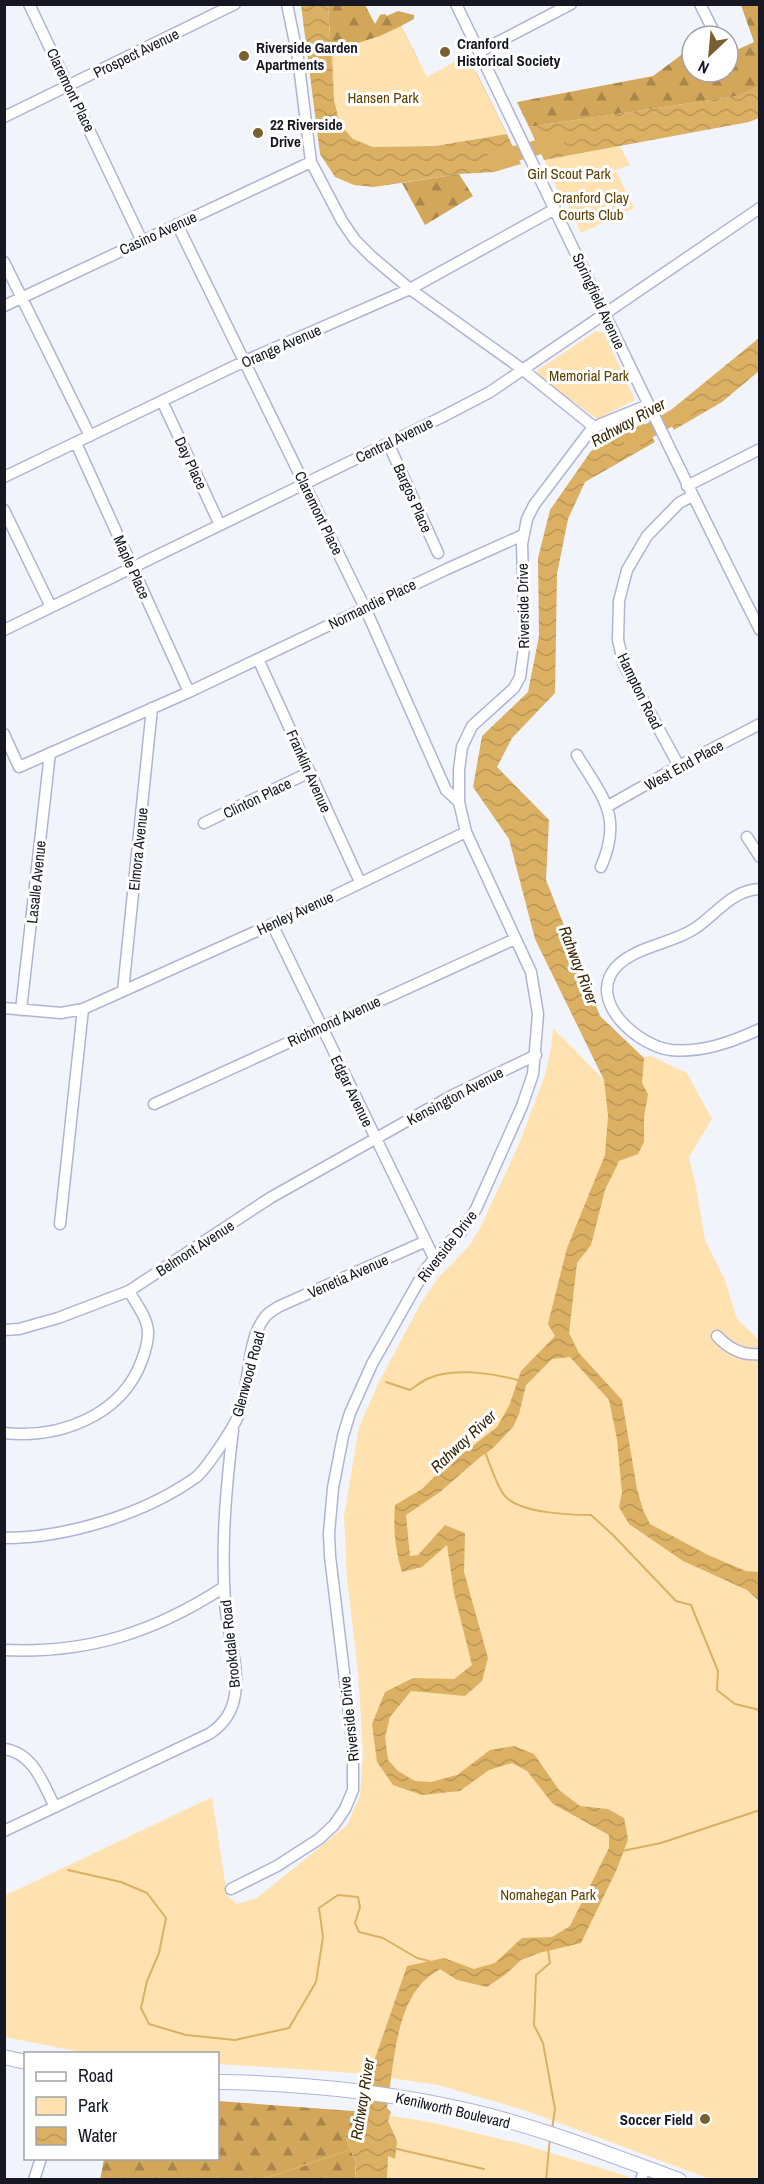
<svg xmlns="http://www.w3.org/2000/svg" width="764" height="2184" font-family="'Archivo Narrow',sans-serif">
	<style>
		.forest { fill: url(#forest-firs) }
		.green { fill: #ffe2b0 }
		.water { fill: url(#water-waves) }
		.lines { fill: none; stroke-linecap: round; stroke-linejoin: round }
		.stream { stroke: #dbb063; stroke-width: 2 }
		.river { stroke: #dbb063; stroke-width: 15 }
		.minor-casing { stroke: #afb4d4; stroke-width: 13 }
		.major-casing { stroke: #afb4d4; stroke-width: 16 }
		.minor { stroke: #fff; stroke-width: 10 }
		.major { stroke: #fff; stroke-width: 14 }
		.poi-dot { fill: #796031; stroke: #fff; stroke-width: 2 }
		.labels { text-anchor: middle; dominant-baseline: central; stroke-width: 6; stroke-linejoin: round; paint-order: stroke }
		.poi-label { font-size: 15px; font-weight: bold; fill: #161723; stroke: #fff; text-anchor: start }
		.street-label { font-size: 15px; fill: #161723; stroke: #fff }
		.park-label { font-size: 15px; fill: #5d4100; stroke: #fff }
		.water-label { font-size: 16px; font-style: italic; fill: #3a2805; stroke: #fff }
	</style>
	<defs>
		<pattern id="forest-firs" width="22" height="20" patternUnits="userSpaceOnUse" patternTransform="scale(1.5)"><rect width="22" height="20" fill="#d2a75a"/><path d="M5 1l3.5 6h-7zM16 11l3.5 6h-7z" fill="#a9874a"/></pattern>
		<pattern id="water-waves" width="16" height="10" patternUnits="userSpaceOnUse" patternTransform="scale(1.5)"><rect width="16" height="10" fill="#dbb063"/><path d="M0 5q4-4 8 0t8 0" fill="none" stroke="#bb9756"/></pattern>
	</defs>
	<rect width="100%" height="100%" fill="#f2f4fb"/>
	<path class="forest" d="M328,5H365L375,24L380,15L385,14L387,16L398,11L414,15V19L401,26L418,59V80L476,72L507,134L334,100Z
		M741,5H759V86L738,96L529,127L517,102L653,76L692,47V72H728V54L754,42Z
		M459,174L473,196L425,225L402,183Z
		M218,2101L366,2112L345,2136L356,2163L355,2179L100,2180L104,2159L218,2158Z"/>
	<path class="green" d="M401,26L427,77L467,55L507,134L435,146L373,147L353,139L340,124L334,100L332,51L380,36Z
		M620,146L630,165L616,170L572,191L616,171L634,208L581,233L563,195L560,196L544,160Z
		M596,331L604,333L635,400L597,419L537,375L538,370Z
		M553,1028L604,1080L644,1057L651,1056L687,1073L712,1119L689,1157L696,1187L705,1240L725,1280L737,1319L759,1340V2179H710L527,2111L438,2085L355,2073L218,2064V2054L86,2053L5,2037L4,1896L212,1797L227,1895L237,1904L257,1898L347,1825L360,1796L363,1753L358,1671L347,1580L344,1516L359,1427L378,1384L421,1303L438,1278L468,1247L480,1228L519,1144L545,1075L551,1048Z
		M366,2112L430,2122L522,2144L630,2177V2179H355L356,2163L345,2136Z"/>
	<path class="water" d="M301,5H328L334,100L340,124L353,139L373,147L435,146L507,134L521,164L494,172L459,174L374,187L354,185L335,177L320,154Z
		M759,86V118L749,122L544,160L529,127L737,96Z
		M759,338V371L722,402L674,430L666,414Z
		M644,423L655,442L585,482L568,519L557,574L555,693L512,738L497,767L549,820L546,880L600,1016L644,1058L642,1083L648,1094L644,1117V1142L638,1154L619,1161L605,1190L591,1245L577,1263L569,1333L579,1353L622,1400L637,1489L643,1510L650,1524L708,1555L746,1571L759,1572V1601L747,1590L683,1561L629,1524L619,1507L622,1493L617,1439L609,1400L570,1357L552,1359L526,1385L519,1414L513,1427L492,1449L479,1458L440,1492L406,1515L410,1556L418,1555L445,1525L465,1533L464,1572L488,1658L482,1681L465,1696L411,1691L390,1717L385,1737L388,1760L398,1771L415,1781L431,1782L457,1775L490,1750L514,1746L534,1754L559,1790L580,1806L608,1809L624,1818L628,1839L617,1869L581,1943L539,1953L521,1960L506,1974L487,1987L457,1980L440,1969C434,1973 427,1977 422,1983C395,2011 393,2071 387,2108L391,2112L388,2121L397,2141L395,2159L388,2156L387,2179H355L356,2163L345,2136L361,2111L364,2082L371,2070L407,1966L444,1958L474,1969L495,1963L522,1938L552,1937L570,1926L609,1848V1835L553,1804L527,1771L512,1763L489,1770L460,1791L422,1795L393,1785L377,1762L372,1724L385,1692L413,1678L454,1679L472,1665L454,1593L447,1545L422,1567L402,1572C395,1549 393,1528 395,1505L422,1489L439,1472L497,1427L509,1406L521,1371L555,1336L548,1324L567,1248L605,1155L608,1116L604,1080L535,939L509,839L473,787L482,736L528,692L539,636L538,558L550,510L591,451Z"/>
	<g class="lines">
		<path class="stream" d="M386,1382L410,1390C416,1386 421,1382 427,1379C451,1367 493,1373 518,1380
			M485,1452C490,1464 497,1487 505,1496C520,1513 569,1515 591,1515L613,1535L676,1601L691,1605L718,1671L717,1690L735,1704L760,1710
			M622,1851L661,1843L760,1810
			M68,1870L121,1882L147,1893L166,1918L159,1953L147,1981L141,2008L149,2024L186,2035L235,2040L289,2028L316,1982L323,1937L319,1908L338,1895L358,1897L360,1907L355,1923L359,1932L383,1938L417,1958L429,1961
			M548,1950L550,1963L536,1975L534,2025L543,2043L555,2109L552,2129
			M393,2148L484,2169
			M509,2179L510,2180
			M260,2180L352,2149
			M546,2180L550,2138"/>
		<path class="river" d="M495,155L518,153L557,142
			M631,441L686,410"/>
		<g class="minor-casing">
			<path id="minor" d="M29,4L142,241
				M287,4L298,58L311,162L342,221L355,240L372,257L410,289L522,369L594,427
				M456,4C557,213 655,423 760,630
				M700,4L716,36
				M479,52L571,4
				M4,117L235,4
				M177,224L366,610L446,790L459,802
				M4,262L90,436
				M4,306L311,162
				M162,401L220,525
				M76,443L189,692
				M388,443L438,553
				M4,477L245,361L410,289L555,209
				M687,486L760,449
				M4,510L51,607
				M4,630L442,417L490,392L760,208
				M258,659L360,882
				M4,734L19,767L189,692L447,569L523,535
				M577,755C603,798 623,816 601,867
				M679,766L624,665L618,640L619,601L627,570L647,536L679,503L692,496
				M608,806L679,766L760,724
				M204,823L310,772
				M747,837L760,857
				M760,889C731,890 716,915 694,929C671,944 636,946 616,967C586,1001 638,1046 671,1050C702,1053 732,1042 760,1029
				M272,924L434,1258
				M123,991L152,708
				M4,1008L61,1013L83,1009L317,904L466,832
				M21,1010L50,753
				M154,1104L515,939
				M60,1224L83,1009
				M4,1330L19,1329L58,1318L129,1291L270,1198L453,1095L536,1055
				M717,1336C728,1348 742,1356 760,1354
				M4,1433C59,1439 122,1416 142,1360C145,1352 148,1343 148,1333C148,1318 136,1304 129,1291
				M4,1538C67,1538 144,1514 195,1478C206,1470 234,1427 239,1414C250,1385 246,1341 265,1317C269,1312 275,1309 280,1306L424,1242
				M4,1650C88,1654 155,1632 224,1587
				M4,1749C34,1753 43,1784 55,1807
				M4,1831L209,1734C223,1725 233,1711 235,1694C240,1668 227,1630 225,1603C221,1544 226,1488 233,1430
				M231,1889L277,1866L319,1839L334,1825L345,1809L353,1790V1747L330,1556L329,1533L333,1488L343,1436L350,1413L372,1364L425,1270L443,1248L461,1232L476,1209L522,1106L533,1074L538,1014L531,972L466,832L459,802V770L462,747L472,726L514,688L520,677L525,641L522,544L527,519L534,505L590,431L601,424L648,405
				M34,2180L41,2158
				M641,2180L645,2167"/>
		</g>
		<g class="major-casing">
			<path id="major" d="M4,2057L26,2062
				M218,2082C302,2083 388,2092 471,2111C542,2128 611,2155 679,2180"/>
		</g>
		<use href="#minor" class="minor"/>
		<use href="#major" class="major"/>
	</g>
	<g class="poi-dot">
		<circle cx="445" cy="52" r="6"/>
		<circle cx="244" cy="56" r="6"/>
		<circle cx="258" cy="133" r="6"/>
		<circle cx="705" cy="2119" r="6"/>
	</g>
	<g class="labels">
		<g class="poi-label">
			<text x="457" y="43">Cranford<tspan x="457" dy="17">Historical Society</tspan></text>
			<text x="256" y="47">Riverside Garden<tspan x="256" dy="17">Apartments</tspan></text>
			<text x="270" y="124">22 Riverside<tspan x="270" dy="17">Drive</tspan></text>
			<text x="693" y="2119" text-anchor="end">Soccer Field</text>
		</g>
		<g class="street-label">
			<text transform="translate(136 53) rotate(-26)">Prospect Avenue</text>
			<text transform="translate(71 90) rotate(64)">Claremont Place</text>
			<text transform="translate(158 233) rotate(-25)">Casino Avenue</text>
			<text transform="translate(599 301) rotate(65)">Springfield Avenue</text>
			<text transform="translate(281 346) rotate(-24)">Orange Avenue</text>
			<text transform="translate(394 440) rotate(-26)">Central Avenue</text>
			<text transform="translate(191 463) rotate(65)">Day Place</text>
			<text transform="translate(413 498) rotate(66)">Bargos Place</text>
			<text transform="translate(319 513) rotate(64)">Claremont Place</text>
			<text transform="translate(132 567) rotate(66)">Maple Place</text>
			<text transform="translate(372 604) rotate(-26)">Normandie Place</text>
			<text transform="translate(523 606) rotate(-91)">Riverside Drive</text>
			<text transform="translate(640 691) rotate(64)">Hampton Road</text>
			<text transform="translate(684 765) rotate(-29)">West End Place</text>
			<text transform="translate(309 771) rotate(66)">Franklin Avenue</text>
			<text transform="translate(257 798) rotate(-26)">Clinton Place</text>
			<text transform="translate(138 849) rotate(-84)">Elmora Avenue</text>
			<text transform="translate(36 882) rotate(-84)">Lasalle Avenue</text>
			<text transform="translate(295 913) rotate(-25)">Henley Avenue</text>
			<text transform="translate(334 1021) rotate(-25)">Richmond Avenue</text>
			<text transform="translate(352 1091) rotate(64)">Edgar Avenue</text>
			<text transform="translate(455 1096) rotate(-28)">Kensington Avenue</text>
			<text transform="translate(447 1246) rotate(-52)">Riverside Drive</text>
			<text transform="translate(195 1248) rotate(-33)">Belmont Avenue</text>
			<text transform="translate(348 1276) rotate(-24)">Venetia Avenue</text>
			<text transform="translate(248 1374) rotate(-75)">Glenwood Road</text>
			<text transform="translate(230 1644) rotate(-96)">Brookdale Road</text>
			<text transform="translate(349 1719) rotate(-96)">Riverside Drive</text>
			<text transform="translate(453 2110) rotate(13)">Kenilworth Boulevard</text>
		</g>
		<g class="park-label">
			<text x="383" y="97">Hansen Park</text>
			<text x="569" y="173">Girl Scout Park</text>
			<text x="591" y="197">Cranford Clay<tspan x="591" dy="17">Courts Club</tspan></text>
			<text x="589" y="375">Memorial Park</text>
			<text x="548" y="1894">Nomahegan Park</text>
		</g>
		<g class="water-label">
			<text transform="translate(628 422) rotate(-29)">Rahway River</text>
			<text transform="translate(579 965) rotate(69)">Rahway River</text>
			<text transform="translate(463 1441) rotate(-43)">Rahway River</text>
			<text transform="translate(362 2099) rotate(-81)">Rahway River</text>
		</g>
	</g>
	<rect width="764" height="2184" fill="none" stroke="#161723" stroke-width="12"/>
	<rect x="24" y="2052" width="195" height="108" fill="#ffffff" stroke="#a2a2a7" stroke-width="1.5"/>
	<rect x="36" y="2072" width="30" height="9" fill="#ffffff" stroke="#a2a2a7" stroke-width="1.5"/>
	<text x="78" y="2082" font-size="18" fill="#161723">Road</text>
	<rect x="36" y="2097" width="30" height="18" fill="#ffe2b0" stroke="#a2a2a7" stroke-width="1.5"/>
	<text x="78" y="2112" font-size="18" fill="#161723">Park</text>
	<rect x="36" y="2127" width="30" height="18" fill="url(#water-waves)" stroke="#a2a2a7" stroke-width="1.5"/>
	<text x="78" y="2142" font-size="18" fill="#161723">Water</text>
	<g transform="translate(710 54) rotate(206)"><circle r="28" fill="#ffffff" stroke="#a2a2a7" stroke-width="1.5"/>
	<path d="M0-4.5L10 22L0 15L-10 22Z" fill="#796031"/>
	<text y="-9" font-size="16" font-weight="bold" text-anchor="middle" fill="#161723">N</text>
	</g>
</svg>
